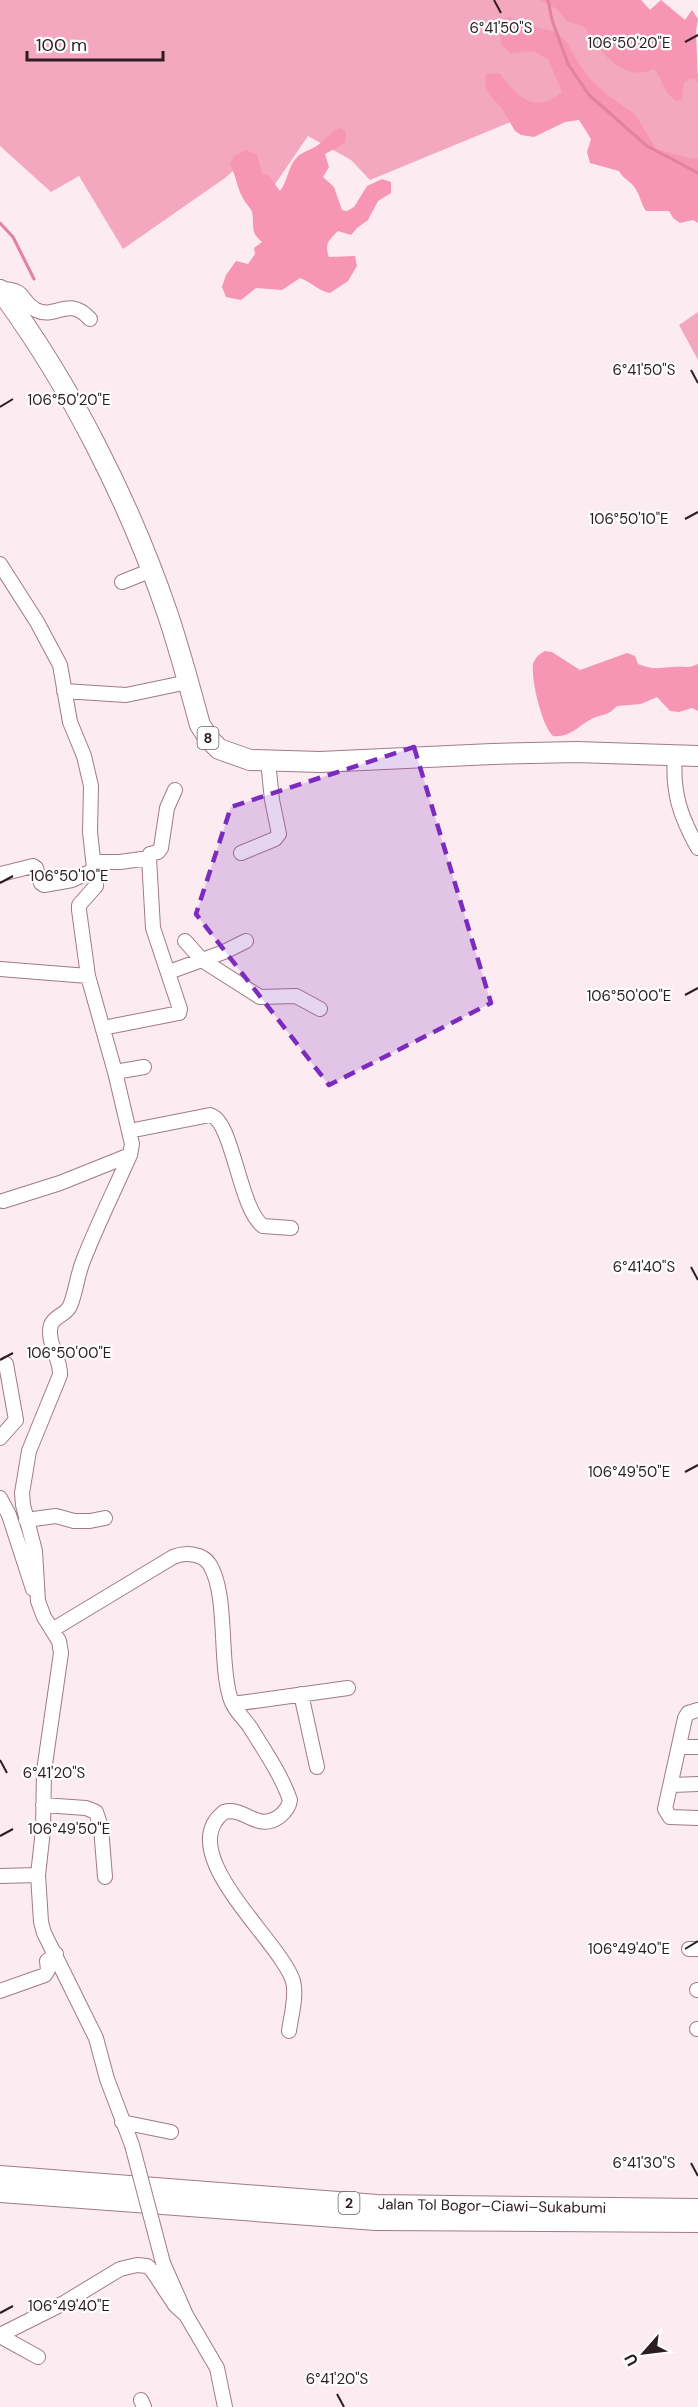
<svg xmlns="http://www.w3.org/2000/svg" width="698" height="2407" font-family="'DM Sans',sans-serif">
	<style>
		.green { fill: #f4a8bf }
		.forest { fill: #f695b4 }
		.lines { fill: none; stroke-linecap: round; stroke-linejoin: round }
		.stream { stroke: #e182a1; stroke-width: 3 }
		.minor-casing { stroke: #a07b85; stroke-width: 16 }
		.highway-casing { stroke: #a07b85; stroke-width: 22 }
		.minor { stroke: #fff; stroke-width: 14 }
		.highway { stroke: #fff; stroke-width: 20 }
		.minor-bridge-casing { stroke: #a07b85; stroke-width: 16; stroke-linecap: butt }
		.minor-bridge { stroke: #fff; stroke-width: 14 }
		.marked { fill: #7b2cbf; fill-opacity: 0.2; stroke: #7b2cbf; stroke-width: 4.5; stroke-dasharray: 12 8; stroke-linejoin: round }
		.ticks { fill: none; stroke: #2c1d22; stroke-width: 2 }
		.labels { text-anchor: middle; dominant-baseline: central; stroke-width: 4.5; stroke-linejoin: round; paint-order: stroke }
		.shield { fill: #fefefe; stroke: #6b6064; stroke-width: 1.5 }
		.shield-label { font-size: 14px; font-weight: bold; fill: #2c1d22 }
		.street-label { font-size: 15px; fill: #2c1d22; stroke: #fefefe }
		.ticks-label { font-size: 15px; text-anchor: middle; fill: #2c1d22; stroke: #fefefe; stroke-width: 4.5; stroke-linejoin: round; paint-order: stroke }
	</style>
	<rect width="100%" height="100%" fill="#fcebf0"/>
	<path class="green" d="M0,0H558L698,74V183L574,96L370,180L351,160L308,136L269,193L251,155L225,178L123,249L79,176L51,192L0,146Z
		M698,312V360L679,325Z"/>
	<path class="forest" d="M540,0H641L650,10L661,0L685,20L692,10L698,19L696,31L698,83L695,78L689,79L684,83L682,99L677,101C663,94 663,79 654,69C623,84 598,50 585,27L567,21L557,9Z
		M511,17L531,26L557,32L567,43L579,64L591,80L610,97L635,114L656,149L684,157L698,159V223L693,220L680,223L673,218L669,211H646C641,204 640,195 635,188C631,181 624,180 619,171L590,163L587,152L591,139L579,120L565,122L534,137L521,135L515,131L501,107L492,98L486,88L485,77L487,74L499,73C518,96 533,116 562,92L548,59L533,51L510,53L501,44L499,25L504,19Z
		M340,128L346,132L345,143L325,154L329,167L323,177L334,187L342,210L347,211L354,207L367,186L382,179L391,182V193L378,201L368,220L357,228L351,235L338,231C329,240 324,244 329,257L355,256L357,266L348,281L330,293C319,291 311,282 300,278L282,290L256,288L241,300L226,297L222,287L226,275L236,261L248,264L255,254L254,248L262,242C249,231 255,226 252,212C251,208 246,204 244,200C237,189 236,175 230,164L234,156L246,150L257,155L262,174L269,176L280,191C288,181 288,166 297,157C302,152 311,150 318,145C325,140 332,130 340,128Z
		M545,651L552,652L580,670L627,653L635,656L638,664C654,670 657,668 673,667C683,666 688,669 698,664V711L692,708L679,712L670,711L657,697L641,704L617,706C606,718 600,713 588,721C576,728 569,738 553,736C542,726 531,680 533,664C535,658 540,653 545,651Z"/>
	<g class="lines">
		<path class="stream" d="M548,0L552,20L568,64L589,95L647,146L698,173
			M0,223L13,237L34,279"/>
		<g class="minor-casing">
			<path id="minor" d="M0,289C28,289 19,301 36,310C56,320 68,295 90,319
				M0,564L37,622L60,665L70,722L84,756L91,786L90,832L96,886L79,905V910L88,976L115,1072L132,1144L130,1155C114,1191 97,1225 83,1261C77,1276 76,1292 70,1306C66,1315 54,1316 51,1325C46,1342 61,1358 60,1375L29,1451L22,1493L23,1505L35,1551L38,1601L44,1617L59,1641L61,1653L44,1771L43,1830L38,1875L41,1922L44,1933L96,2038L107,2079L132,2145
				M122,582L152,570
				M64,691L126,695L188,682
				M675,755C672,792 680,816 698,848
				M241,853L275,839L279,834L272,800L268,761
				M95,862H120L149,858
				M1,874L33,866L36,868L41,883L44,885L72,880L96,869
				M185,941L202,960L260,997L296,996L320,1009
				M0,969L88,976
				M169,972L224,952L246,941
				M103,1028L179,1013L180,1009L153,928L149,858L150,854L158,852L161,848L167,808L175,790
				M115,1072L144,1067
				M129,1131L210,1115C233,1120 239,1209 263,1226L291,1228
				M3,1201L60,1183L130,1155
				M0,1438L16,1420L6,1364
				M0,1498L9,1515L33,1589
				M26,1520L56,1516L74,1521H90L105,1518
				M52,1630L173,1557C185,1552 203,1553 210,1565C228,1595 219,1661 230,1697C233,1709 243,1717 250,1727C264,1750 281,1774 290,1800C289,1807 286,1811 280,1816C257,1833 245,1806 224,1812C172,1853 280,1940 293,1981C297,1996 291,2016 289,2031
				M301,1694L317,1767
				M233,1704L348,1688
				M698,1710L688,1713L685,1718L665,1809L670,1817L698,1818
				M680,1747H698
				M672,1785L698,1784
				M43,1805L86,1808L96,1812L101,1827L105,1877
				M0,1876L38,1875
				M689,1949H698
				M697,1990H698
				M0,1991L45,1975L48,1970L47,1961L56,1954
				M697,2029H698
				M122,2122L171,2132
				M163,2263L186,2315L217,2368L225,2407
				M0,2335L64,2303L120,2269L137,2265L147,2266L152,2270L175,2305L186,2315
				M0,2336L38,2357
				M141,2400L144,2407"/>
		</g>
		<g class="highway-casing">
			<path id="highway" d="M0,290C70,384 130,503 168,615C180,651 190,688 200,725L210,740L219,749L250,760L320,762L492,754L576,752L698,756
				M0,2176L377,2205L698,2209
				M0,2192L376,2220L698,2222"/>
		</g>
		<use href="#minor" class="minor"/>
		<use href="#highway" class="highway"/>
		<g class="minor-bridge-casing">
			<path id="minor-bridge" d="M132,2145L163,2263"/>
		</g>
		<use href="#minor-bridge" class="minor-bridge"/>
	</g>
	<path class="marked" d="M414,747L491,1003L329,1085L196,914L231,807Z"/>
	<path class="ticks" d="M494,0L501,13M685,42L698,35M691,370L698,383M0,407L13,399M685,519L698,512M0,883L13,876M685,995L698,988M691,1267L698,1280M0,1360L13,1353M685,1472L698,1465M0,1760L7,1773M0,1836L13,1829M685,1949L698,1941M691,2163L698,2176M0,2313L13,2306M337,2394L344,2407"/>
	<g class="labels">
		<g class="shield">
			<rect x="197.5" y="727" width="21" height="22" rx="4.5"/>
			<rect x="338.5" y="2192" width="21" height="22" rx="4.5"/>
		</g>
		<g class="shield-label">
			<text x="208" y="738">8</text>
			<text x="349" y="2203">2</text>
		</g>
		<g class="street-label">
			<text transform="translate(492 2206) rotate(1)">Jalan Tol Bogor–Ciawi–Sukabumi</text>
		</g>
	</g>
	<g class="ticks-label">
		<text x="501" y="33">6°41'50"S</text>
		<text x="629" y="48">106°50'20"E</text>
		<text x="644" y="375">6°41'50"S</text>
		<text x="69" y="405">106°50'20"E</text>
		<text x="629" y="524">106°50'10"E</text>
		<text x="69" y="881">106°50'10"E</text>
		<text x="629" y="1001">106°50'00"E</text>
		<text x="644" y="1272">6°41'40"S</text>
		<text x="69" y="1358">106°50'00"E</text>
		<text x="629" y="1477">106°49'50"E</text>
		<text x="54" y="1778">6°41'20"S</text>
		<text x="69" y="1834">106°49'50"E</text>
		<text x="629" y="1954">106°49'40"E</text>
		<text x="644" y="2168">6°41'30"S</text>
		<text x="69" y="2311">106°49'40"E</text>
		<text x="337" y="2384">6°41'20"S</text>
	</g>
	<g transform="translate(644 2353) rotate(242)" stroke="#fefefe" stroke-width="4.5" paint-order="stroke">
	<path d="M0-4.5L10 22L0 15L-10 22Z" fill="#2c1d22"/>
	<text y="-9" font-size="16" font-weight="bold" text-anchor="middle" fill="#2c1d22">U</text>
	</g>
	<path d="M27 51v9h136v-9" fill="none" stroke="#2c1d22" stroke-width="3"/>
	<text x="36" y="51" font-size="18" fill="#2c1d22" stroke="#fefefe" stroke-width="4.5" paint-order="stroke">100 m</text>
</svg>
